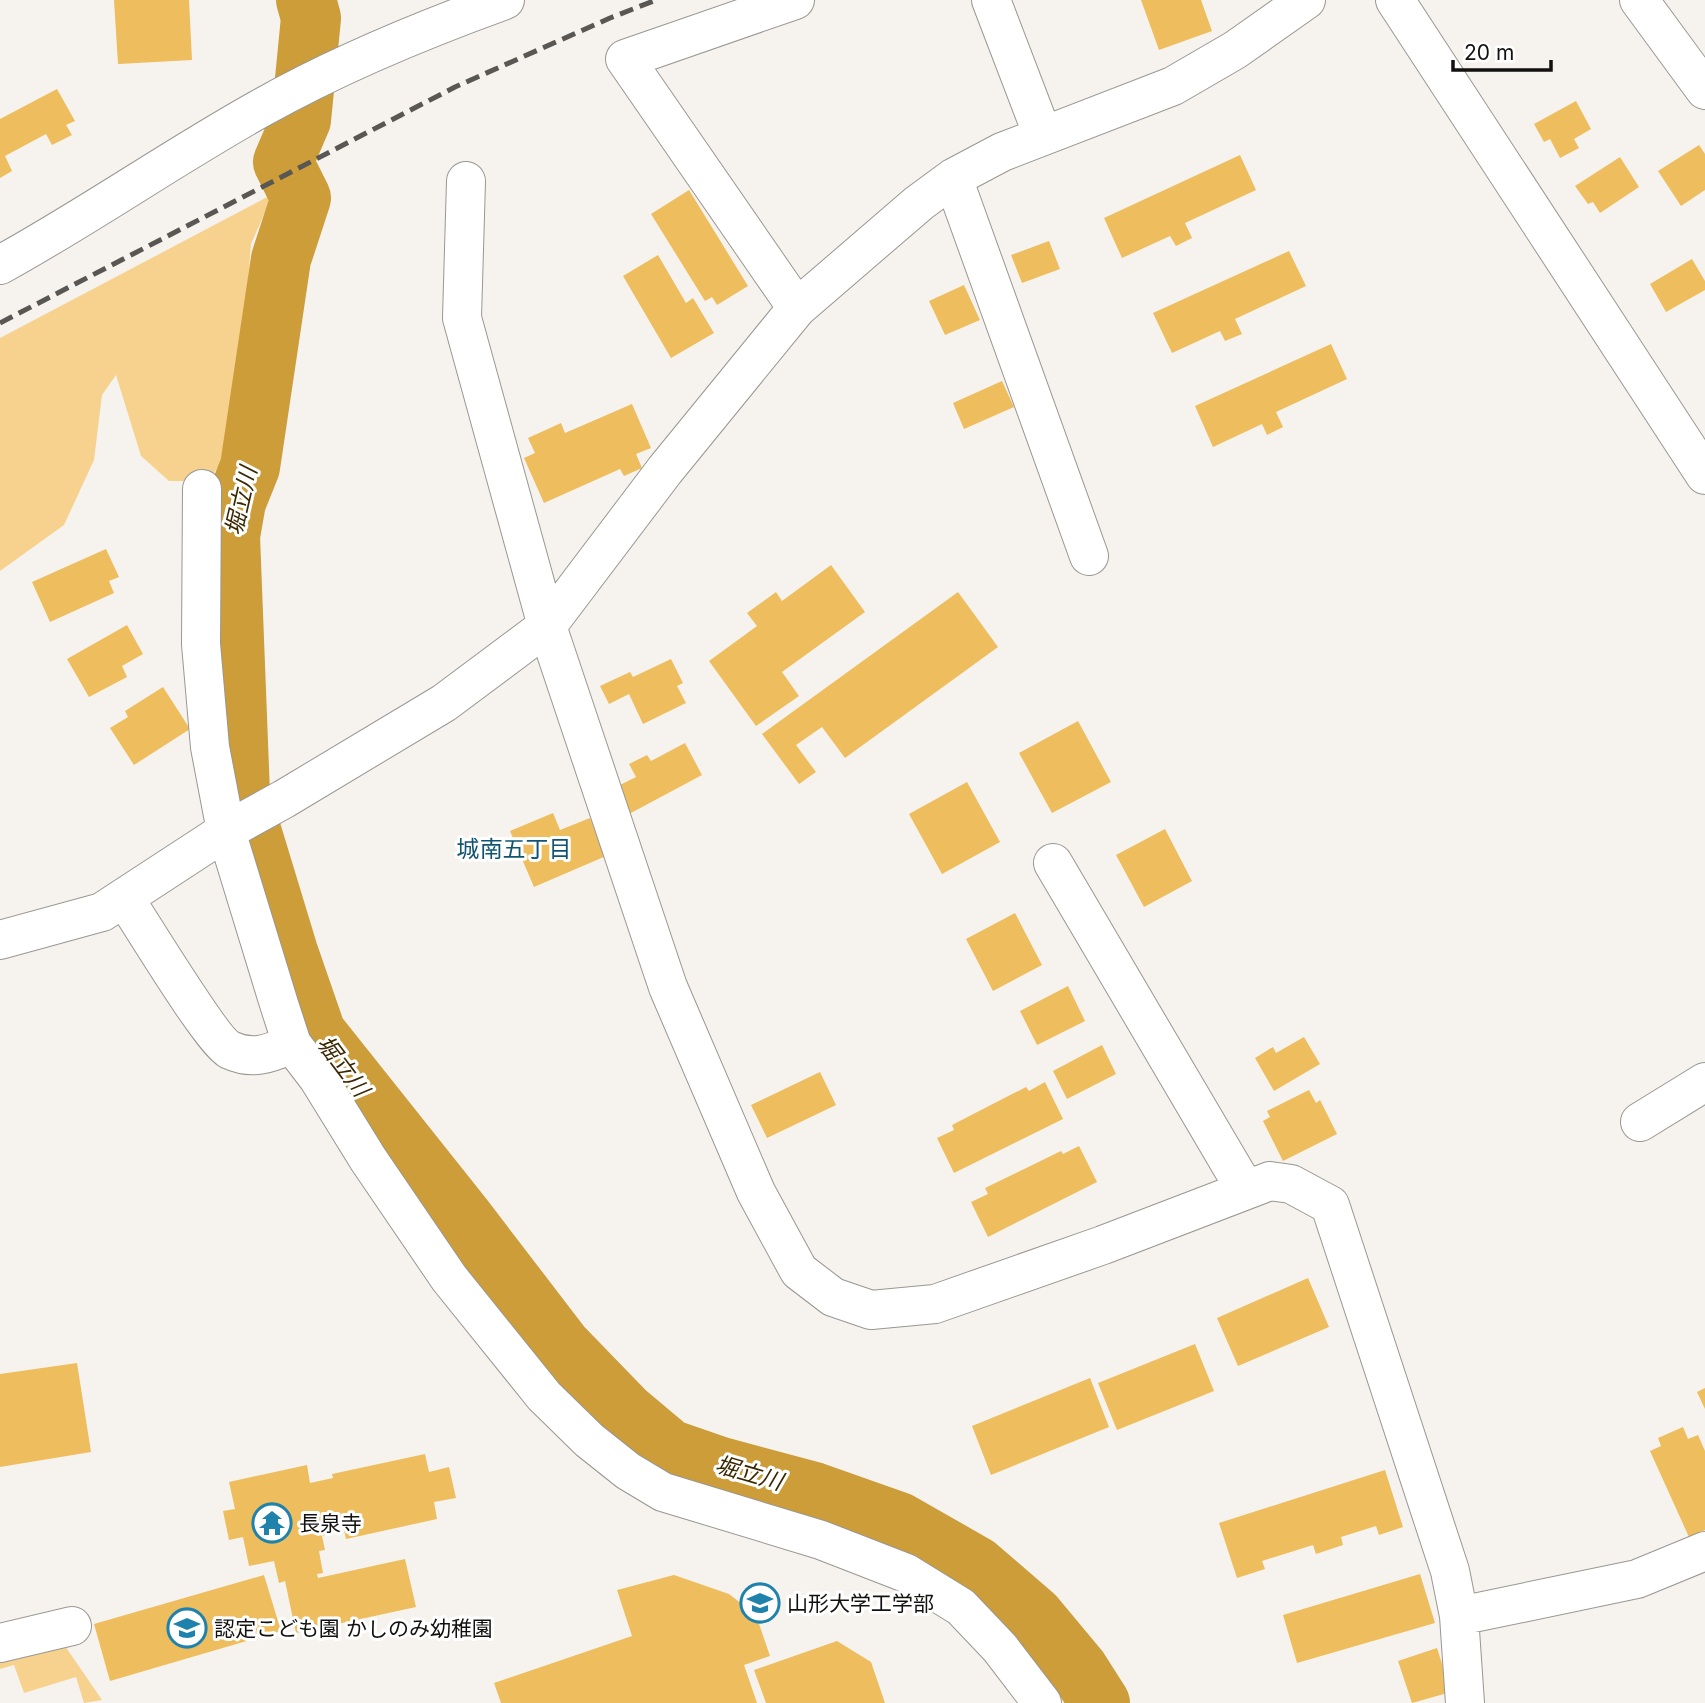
<svg xmlns="http://www.w3.org/2000/svg" width="1705" height="1703" font-family="Inter,'Noto Sans JP',sans-serif">
	<style>
		.green { fill: #f7d28e }
		.lines { fill: none; stroke-linecap: round; stroke-linejoin: round }
		.river { stroke: #cc9d39; stroke-width: 60 }
		.building { fill: #eebd5d }
		.minor-casing { stroke: #999792; stroke-width: 40 }
		.minor { stroke: #fff; stroke-width: 38 }
		.rail { stroke: #595754; stroke-width: 5; stroke-dasharray: 14 7; stroke-linecap: butt }
		.labels { text-anchor: middle; dominant-baseline: central; stroke-width: 6; stroke-linejoin: round; paint-order: stroke }
		.poi-label { font-size: 21px; fill: #12110f; stroke: #fff; text-anchor: start }
		.water-label { font-size: 23px; font-style: italic; fill: #3b2800; stroke: #fff }
		.neighbourhood-label { font-size: 23px; fill: #0f5472; stroke: #fff }
	</style>
	<rect width="100%" height="100%" fill="#f6f3ee"/>
	<path class="green" d="M273,194L251,244L242,353L239,438L208,481H169L141,456L116,375L102,395L94,460L64,525L0,571V338Z
		M61,1640L102,1700L84,1703L76,1677L24,1693L14,1665L0,1669V1656Z"/>
	<g class="lines">
		<path class="river" d="M306,0L311,18L301,120L283,162L301,198L281,259L250,467L236,502L230,536L240,794L288,952L316,1033L464,1219L562,1347L625,1412L669,1449L721,1467L814,1492L899,1522L976,1566L1034,1616L1079,1670L1100,1703"/>
	</g>
	<path class="building" d="M114,0H189L192,60L118,64Z
		M1141,0H1201L1212,31L1159,50Z
		M57,89L75,121L66,125L72,135L52,145L46,134L5,156L12,171L0,178V119Z
		M1576,101L1591,129L1574,139L1579,148L1560,158L1550,139L1544,142L1534,124Z
		M1699,145L1705,154V190L1681,206L1658,171Z
		M1240,155L1256,190L1185,223L1192,238L1176,246L1170,236L1122,258L1104,218Z
		M1620,157L1639,187L1600,213L1593,202L1588,204L1575,186Z
		M689,190L748,286L717,305L712,297L705,301L651,214Z
		M1049,241L1060,269L1022,283L1011,255Z
		M1289,251L1306,286L1235,319L1242,334L1225,341L1220,331L1172,353L1153,313Z
		M658,255L686,303L693,298L714,333L671,358L623,276Z
		M1692,259L1705,281V290L1666,312L1650,284Z
		M964,285L980,320L945,335L929,301Z
		M1331,344L1347,379L1276,412L1283,427L1267,435L1262,424L1213,447L1195,406Z
		M1002,381L1014,407L964,429L953,403Z
		M632,404L651,448L636,454L642,468L624,476L620,469L544,503L524,458L535,453L528,438L561,423L565,433Z
		M106,549L119,577L109,581L114,593L50,622L32,582Z
		M831,565L865,612L782,672L799,696L756,726L709,661L757,626L747,613L776,592L782,601Z
		M958,592L998,647L845,758L822,727L796,745L816,772L799,784L762,734Z
		M127,625L143,654L122,666L127,677L89,697L67,659Z
		M671,659L683,683L677,686L686,703L643,724L629,694L609,704L600,686L630,672L633,677Z
		M163,687L190,729L134,765L110,728L128,717L125,711Z
		M1078,721L1111,782L1052,813L1019,753Z
		M685,743L702,775L629,814L616,787L636,777L629,764L647,755L651,761Z
		M967,782L1000,842L942,874L909,814Z
		M553,813L560,830L590,818L606,856L534,887L510,831Z
		M1165,829L1192,881L1144,907L1116,855Z
		M1015,913L1042,965L993,991L966,939Z
		M1068,986L1085,1021L1037,1045L1020,1011Z
		M1304,1037L1320,1064L1274,1091L1255,1058L1273,1047L1276,1053Z
		M1102,1045L1116,1074L1067,1099L1053,1071Z
		M820,1072L836,1105L767,1138L751,1105Z
		M1045,1082L1063,1119L954,1173L937,1138L954,1130L952,1125L1026,1087L1029,1091Z
		M1309,1090L1316,1103L1320,1100L1337,1134L1283,1161L1263,1121L1270,1117L1267,1111Z
		M1079,1146L1097,1182L988,1237L971,1202L988,1194L985,1188L1061,1151L1063,1154Z
		M1308,1278L1329,1327L1238,1366L1217,1318Z
		M1195,1344L1214,1391L1117,1430L1098,1383Z
		M77,1363L91,1452L0,1467V1374Z
		M1090,1378L1109,1427L991,1475L972,1426Z
		M1705,1388V1409L1697,1392Z
		M1683,1427L1688,1439L1698,1435L1705,1451V1530L1689,1537L1650,1451L1661,1446L1658,1438Z
		M425,1454L429,1472L449,1467L456,1498L434,1502L437,1519L346,1539L344,1530L322,1536L325,1550L319,1551L323,1573L317,1574L318,1578L405,1559L416,1607L296,1633L285,1581L279,1583L274,1561L249,1566L243,1537L229,1540L223,1511L235,1509L229,1482L307,1465L310,1483L333,1478L332,1474Z
		M1385,1470L1403,1527L1379,1535L1376,1526L1341,1537L1343,1545L1316,1554L1313,1545L1262,1561L1265,1569L1237,1578L1219,1523Z
		M1420,1574L1435,1623L1297,1663L1283,1615Z
		M264,1575L281,1631L110,1681L94,1624Z
		M674,1575L729,1594L756,1615L770,1656L744,1665L757,1703H501L494,1683L632,1636L617,1590Z
		M837,1641L871,1662L885,1703H766L754,1670Z
		M1437,1648L1451,1692L1412,1703L1398,1661Z"/>
	<g class="lines">
		<g class="minor-casing">
			<path id="minor" d="M795,0L625,59L797,308
				M991,0L1043,136
				M1395,0L1705,475
				M1639,0L1705,90
				M953,178L1089,556
				M466,181L462,318L547,626L668,987L756,1192L799,1271L833,1297L871,1310L935,1304L1103,1245L1270,1181L1291,1184L1330,1205L1450,1571L1459,1616L1465,1703
				M0,265C89,216 173,157 261,108C339,64 422,30 505,0
				M202,489L201,644L210,747L226,831L279,1004L292,1044L318,1078L368,1159L449,1278L544,1396L589,1440L628,1471L663,1492L821,1540L906,1573L961,1607L1000,1648L1042,1703
				M1053,863L1245,1189
				M125,899C141,923 212,1041 230,1050C254,1061 270,1053 292,1044
				M0,940L102,912L226,831L284,799L444,703L547,626L665,470L797,308L919,203L953,178L1002,152L1173,86L1235,50L1306,0
				M1640,1122L1705,1082
				M1459,1616L1637,1579L1705,1551
				M0,1643L72,1626"/>
		</g>
		<use href="#minor" class="minor"/>
		<path class="rail" d="M0,323L455,87L610,18L656,0"/>
	</g>
	<defs>
		<g id="temple-ring" transform="scale(2.0125)"><circle r="9.5" fill="#fff" stroke="#1f82ad" stroke-width="1.5"/><path d="M0-6L5-2H3V0L6.5 2.5H4V6H1.5V3h-3V6H-4V2.5H-6.5L-3 0V-2H-5Z" fill="#1f82ad"/></g>
		<g id="university-ring" transform="scale(2.0125)"><circle r="9.5" fill="#fff" stroke="#1f82ad" stroke-width="1.5"/><path d="M0-5L7-2L0 1L-7-2ZM-4 1L0 2.5L4 1V4Q0 6-4 4Z" fill="#1f82ad"/></g>
		<g id="school-ring" transform="scale(2.0125)"><circle r="9.5" fill="#fff" stroke="#1f82ad" stroke-width="1.5"/><path d="M0-5L7-2L0 1L-7-2ZM-4 1L0 2.5L4 1V4Q0 6-4 4Z" fill="#1f82ad"/></g>
	</defs>
	<g fill-rule="evenodd">
		<use href="#temple-ring" x="272" y="1523"/>
		<use href="#university-ring" x="760" y="1603"/>
		<use href="#school-ring" x="187" y="1628"/>
	</g>
	<g class="labels">
		<g class="poi-label">
			<text x="299" y="1523">長泉寺</text>
			<text x="787" y="1603">山形大学工学部</text>
			<text x="214" y="1628">認定こども園 かしのみ幼稚園</text>
		</g>
		<g class="water-label">
			<text transform="translate(241 501) rotate(-77)">堀立川</text>
			<text transform="translate(343 1066) rotate(53)">堀立川</text>
			<text transform="translate(749 1473) rotate(16)">堀立川</text>
		</g>
		<g class="neighbourhood-label">
			<text x="514" y="849">城南五丁目</text>
		</g>
	</g>
	<path d="M1453 60v10h98v-10" fill="none" stroke="#12110f" stroke-width="3.5"/>
	<text x="1464" y="60" font-size="21" fill="#12110f" stroke="#ffffff" stroke-width="5" paint-order="stroke">20 m</text>
</svg>
